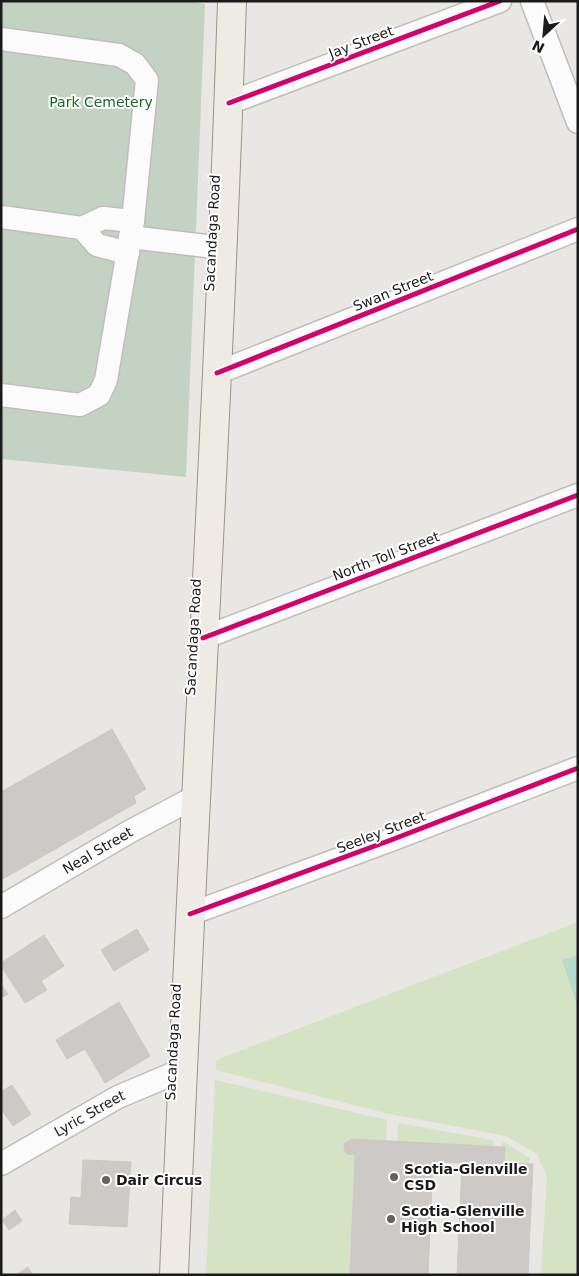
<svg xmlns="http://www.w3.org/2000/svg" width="579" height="1276" font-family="'DejaVu Sans',sans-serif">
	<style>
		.grass { fill: #d5e3c5 }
		.cemetery { fill: #c4d2c4 }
		.pitch { fill: #b4dbcb }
		.building { fill: #ccc9c6; stroke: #ccc9c5 }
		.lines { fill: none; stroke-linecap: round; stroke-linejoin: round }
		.minor-casing { stroke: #bfbebc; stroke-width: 25 }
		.major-casing { stroke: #9b9483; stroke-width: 30 }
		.minor { stroke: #fcfbfb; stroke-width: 22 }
		.major { stroke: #eeeae4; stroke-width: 28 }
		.cycleway-casing { stroke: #fff; stroke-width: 8 }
		.cycleway { stroke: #d6006c; stroke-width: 5 }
		.poi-dot { fill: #636261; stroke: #fff; stroke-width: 2 }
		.labels { text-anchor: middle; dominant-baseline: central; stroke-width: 4; stroke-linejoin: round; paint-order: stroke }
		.street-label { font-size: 14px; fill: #1b1b1b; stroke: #fff }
		.park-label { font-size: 14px; fill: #186921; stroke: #fff }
		.poi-label { font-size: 14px; font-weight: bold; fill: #1b1b1b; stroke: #fff; text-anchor: start }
	</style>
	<rect width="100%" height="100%" fill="#e9e7e3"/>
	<path class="grass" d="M578,922V1275H541L547,1176L537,1154L506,1136L385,1113L216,1070V1060Z
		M215,1080L387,1120L386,1141L352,1139L345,1143V1151L347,1154L355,1155L350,1275H206Z
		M398,1123L493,1140V1147L397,1142Z
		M502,1141L530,1158L529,1163H504Z"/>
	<path class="cemetery" d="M1,1H187L205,4L186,477L1,459Z"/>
	<path class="pitch" d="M578,955V1008L562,960Z"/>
	<path class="building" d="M112,729L146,789L134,796L136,803L1,880V792Z
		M137,929L149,950L114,971L101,950Z
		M44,935L64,966L41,981L47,990L25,1003L1,966V963Z
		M1,984L8,994L1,998Z
		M119,1002L150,1056L105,1083L85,1049L67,1059L56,1040Z
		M12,1085L31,1114L13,1126L1,1109V1092Z
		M352,1139L505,1147L504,1163L533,1164L528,1275H457L462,1163L433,1162L428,1275H350L355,1155L347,1154L345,1151L344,1147L345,1143Z
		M83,1160L131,1162L127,1227L69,1224L71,1197L81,1198Z
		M15,1210L22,1221L9,1230L2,1220Z
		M28,1267L33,1275H16Z"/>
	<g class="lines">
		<g class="minor-casing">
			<g id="minor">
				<path d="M532,1L578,122"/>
				<path d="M1,39L119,55L135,64L147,80L133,221L106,380L99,395L80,405L1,395"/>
				<path d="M229,103L500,1"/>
				<path d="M1,217L82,228L103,218L133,221"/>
				<path d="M82,228L97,245L128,253"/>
				<path d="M130,237L223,248"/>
				<path d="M217,373L578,229"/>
				<path d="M203,638L578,495"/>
				<path id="s1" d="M1,907L129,832L197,796"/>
				<path d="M190,914L391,840L578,768"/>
				<path id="s2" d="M1,1164L118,1097L182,1070"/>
			</g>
		</g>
		<g class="major-casing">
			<path id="major" d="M174,1275C191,850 218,426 232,1"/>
		</g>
		<use href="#minor" class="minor"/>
		<use href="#major" class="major"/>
		<g class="cycleway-casing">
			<path id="cycleway" d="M229,103L500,1
				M217,373L578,229
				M203,638L578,495
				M190,914L391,840L578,768"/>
		</g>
		<use href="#cycleway" class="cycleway"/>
	</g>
	<g class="poi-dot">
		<circle cx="394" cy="1177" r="5"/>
		<circle cx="106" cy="1180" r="5"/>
		<circle cx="391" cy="1219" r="5"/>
	</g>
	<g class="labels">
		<g class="street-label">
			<text transform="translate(361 42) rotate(-21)">Jay Street</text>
			<text transform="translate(212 233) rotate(-87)">Sacandaga Road</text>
			<text transform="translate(393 291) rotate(-22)">Swan Street</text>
			<text transform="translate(386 556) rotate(-21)">North Toll Street</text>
			<text transform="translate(193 637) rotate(-87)">Sacandaga Road</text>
			<text transform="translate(381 832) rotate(-21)">Seeley Street</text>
			<text stroke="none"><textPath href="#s1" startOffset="112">Neal Street</textPath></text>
			<text transform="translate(173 1042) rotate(-87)">Sacandaga Road</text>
			<text stroke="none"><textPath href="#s2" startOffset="102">Lyric Street</textPath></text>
		</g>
		<g class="park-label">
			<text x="101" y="102">Park Cemetery</text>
		</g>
		<g class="poi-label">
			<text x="404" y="1169">Scotia-Glenville<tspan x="404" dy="16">CSD</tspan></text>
			<text x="116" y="1180">Dair Circus</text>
			<text x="401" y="1211">Scotia-Glenville<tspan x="401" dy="16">High School</tspan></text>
		</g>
	</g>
	<rect width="579" height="1276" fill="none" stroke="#1b1b1b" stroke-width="5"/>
	<g transform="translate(544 35) rotate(206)" stroke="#ffffff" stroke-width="4" paint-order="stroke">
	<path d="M0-4L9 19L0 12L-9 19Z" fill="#1b1b1b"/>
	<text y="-8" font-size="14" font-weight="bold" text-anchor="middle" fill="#1b1b1b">N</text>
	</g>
</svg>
